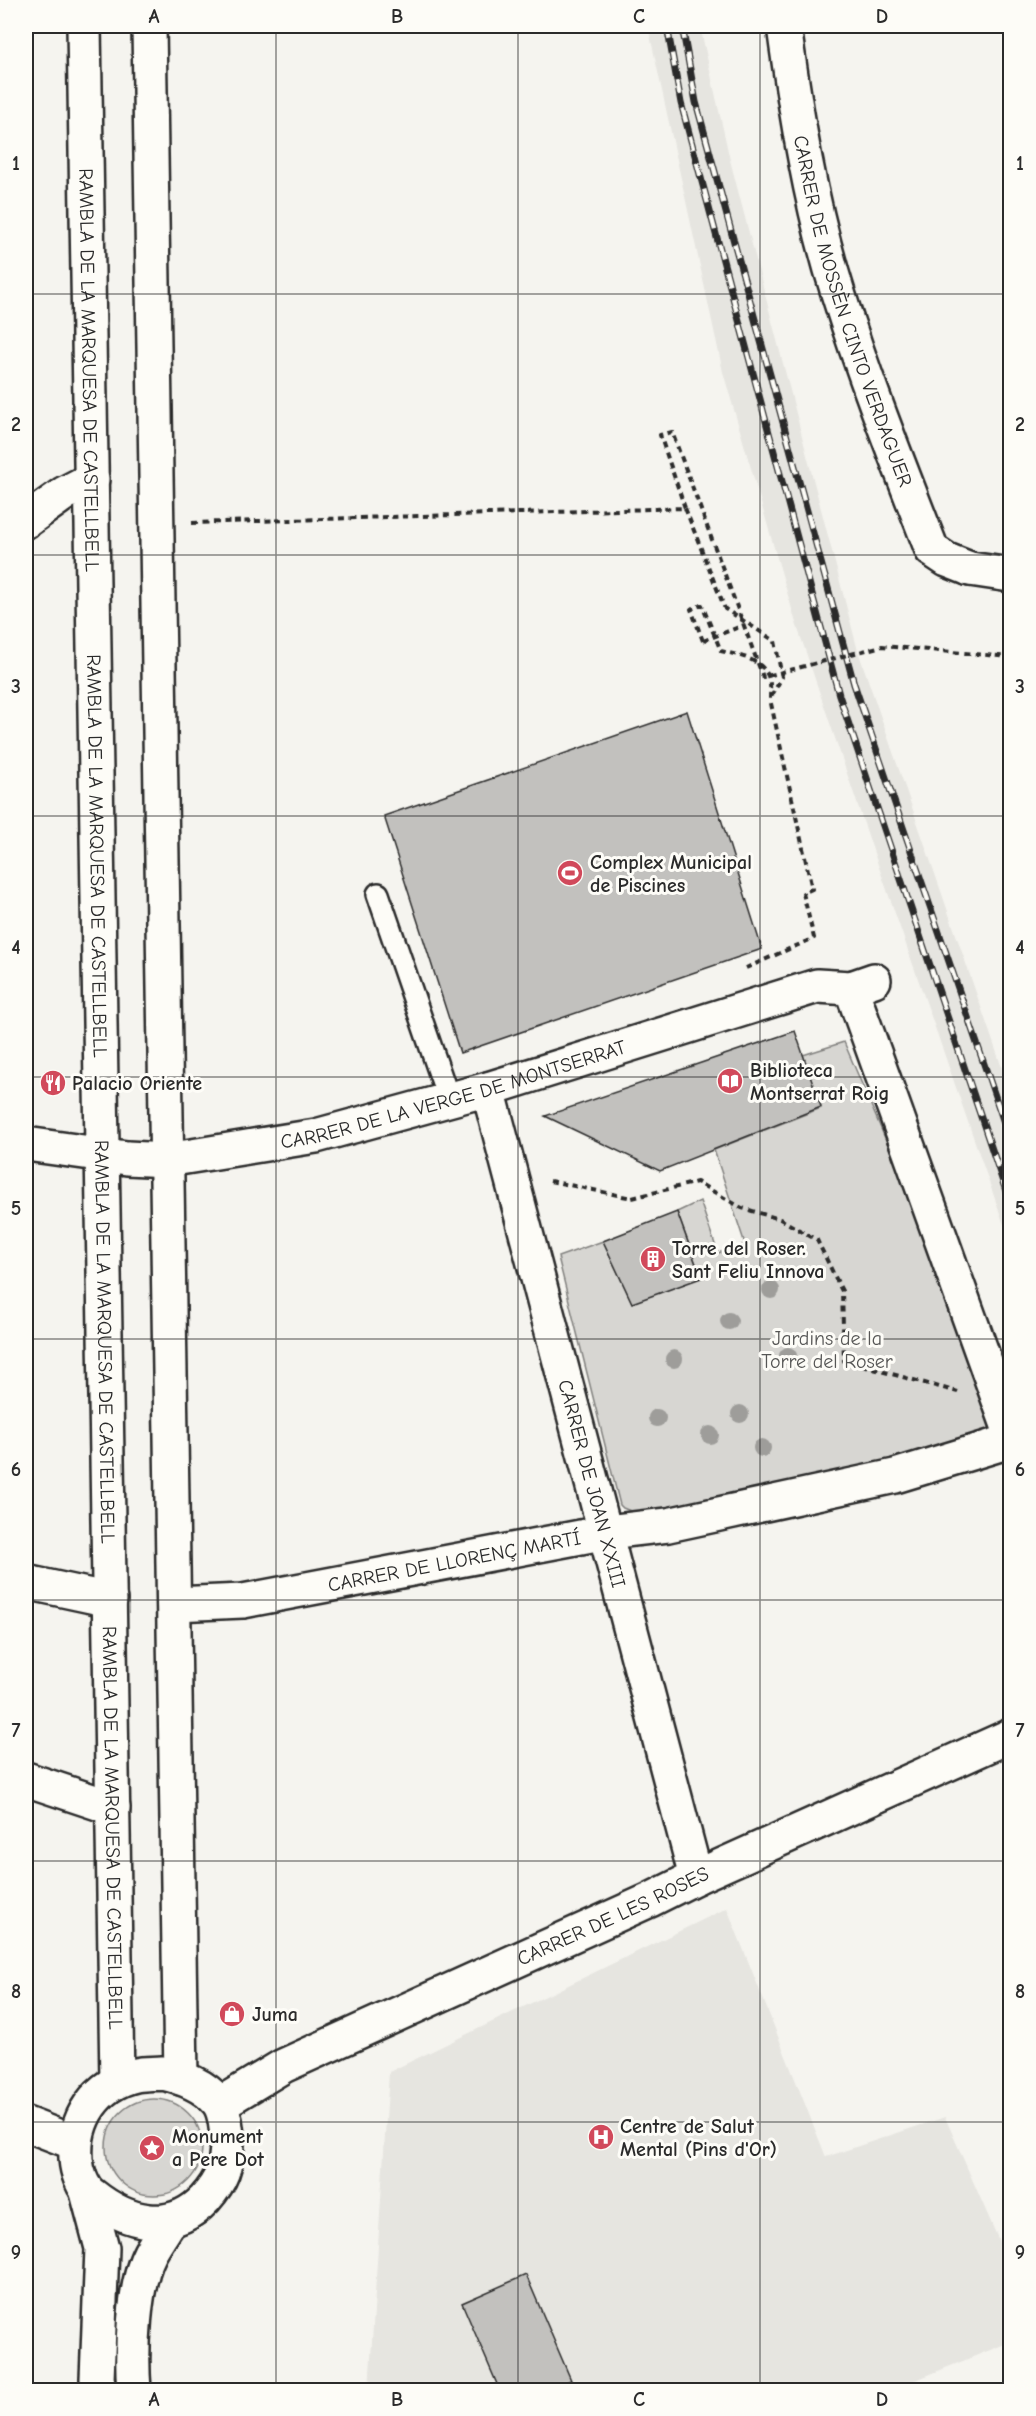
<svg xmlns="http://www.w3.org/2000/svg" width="1036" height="2416" font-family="'Comic Neue',sans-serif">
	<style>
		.built { fill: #e6e5e0 }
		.green { fill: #d7d6d2; stroke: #81807e; stroke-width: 1.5 }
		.building { fill: #c2c1be; stroke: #2b2b2b; stroke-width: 1.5 }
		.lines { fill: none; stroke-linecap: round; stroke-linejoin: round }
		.lane-casing { stroke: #2b2b2b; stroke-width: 26 }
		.street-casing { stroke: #2b2b2b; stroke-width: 38 }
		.secondary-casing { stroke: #2b2b2b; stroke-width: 38 }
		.path { stroke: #2b2b2b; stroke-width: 4; stroke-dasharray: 6 4.5; stroke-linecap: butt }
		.lane { stroke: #fdfcf7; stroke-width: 21 }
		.street { stroke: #fdfcf7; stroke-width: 33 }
		.secondary { stroke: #fdfcf7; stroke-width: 33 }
		.rail-casing { stroke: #2b2b2b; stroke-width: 7 }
		.rail { stroke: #fdfcf7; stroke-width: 4.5; stroke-dasharray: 14; stroke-linecap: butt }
		.path-bridge { stroke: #2b2b2b; stroke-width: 4; stroke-dasharray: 6 4.5; stroke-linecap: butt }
		.tree { fill: #9e9d9a }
		.grid { fill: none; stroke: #2b2b2b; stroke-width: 1.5; stroke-opacity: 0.55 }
		.labels { text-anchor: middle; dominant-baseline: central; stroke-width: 6; stroke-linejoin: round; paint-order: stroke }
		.street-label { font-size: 20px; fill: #2b2b2b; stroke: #fdfcf7 }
		.poi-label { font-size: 20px; font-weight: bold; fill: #2b2b2b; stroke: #fdfcf7; text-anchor: start }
		.park-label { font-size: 20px; fill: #565655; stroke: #fdfcf7 }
		.neatline { fill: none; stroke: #2b2b2b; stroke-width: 2 }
		.grid-label { font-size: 20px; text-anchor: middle; font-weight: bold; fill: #2b2b2b }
	</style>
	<rect width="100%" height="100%" fill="#f5f4ef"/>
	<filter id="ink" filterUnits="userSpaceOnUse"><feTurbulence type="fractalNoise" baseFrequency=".0167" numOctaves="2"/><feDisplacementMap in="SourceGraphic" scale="12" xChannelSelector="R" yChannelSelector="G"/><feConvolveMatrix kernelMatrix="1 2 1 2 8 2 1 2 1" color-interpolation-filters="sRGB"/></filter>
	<g filter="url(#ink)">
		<path class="built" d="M648,26H700L730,160L858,651L1010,1091V1242L874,853L796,623L723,372Z
			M727,1908L826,2157L945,2117L1010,2266V2342L891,2390H371L369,2389L389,2072Z"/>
		<path class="green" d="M844,1042L940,1267L998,1439L646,1517L623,1508L620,1505L558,1257L603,1241L632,1302L701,1277L677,1212L700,1201L718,1253L745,1244L714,1150L821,1108L803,1055Z
			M106 2147a48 48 0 1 1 96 0a48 48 0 1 1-96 0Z"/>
		<path class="building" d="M687,711L762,949L460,1053L384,816Z
			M795,1031L821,1107L660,1171L545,1116Z
			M677,1212L701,1278L632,1303L603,1241Z
			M526,2275L571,2380L546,2391H500L462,2303Z"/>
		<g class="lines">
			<g class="lane-casing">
				<path id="lane" d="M378,894L449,1100"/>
			</g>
			<g class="street-casing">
				<g id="street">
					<path d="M26,521L65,493L92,479"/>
					<path d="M970,569L1010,575"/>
					<path d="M851,988L1010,1431"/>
					<path id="s1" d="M488,1089L696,1877"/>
					<path id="s2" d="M26,1144L127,1158L167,1160L316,1136L488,1089L817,986L851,988L874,980"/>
					<path d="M26,1582L110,1600"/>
					<path id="s3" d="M174,1604L243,1601L607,1532L668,1525L895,1476L1010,1441"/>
					<path d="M26,1779L113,1808"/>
					<path id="s4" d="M220,2104L283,2066L650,1900L696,1877L1010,1736"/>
					<path d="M26,2124L75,2143"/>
				</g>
			</g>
			<g class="secondary-casing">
				<g id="secondary">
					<path id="s5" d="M84,26L117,2081"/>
					<path d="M149,26L181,2078"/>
					<path id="s6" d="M784,26C796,115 811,207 838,293C865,380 899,465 932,550L947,560L970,569"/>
					<path d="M163,2073C184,2078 204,2085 218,2102C225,2111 227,2131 227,2141C227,2166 222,2180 205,2199C171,2235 127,2223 92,2195C82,2188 77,2171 76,2159C73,2119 96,2084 136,2075C145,2073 154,2074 163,2073Z"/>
					<path d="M87,2192L102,2248L97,2379L100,2390"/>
					<path d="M134,2390C131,2354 133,2285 150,2253C156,2242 163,2232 170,2221"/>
				</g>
			</g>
			<path class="path" d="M192,523L685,508L725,609L775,641L782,677L770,699
				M703,641L691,609L702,605L721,651C737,655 764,659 769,679C771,685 770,693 770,699L812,889L803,893L814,938L746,968
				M550,1181L632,1198L697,1182L742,1208L780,1219L817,1240L842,1291L844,1361L958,1392"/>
			<use href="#lane" class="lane"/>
			<use href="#street" class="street"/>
			<use href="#secondary" class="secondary"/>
			<g class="rail-casing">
				<path id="rail" d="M667,26L681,103L839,695L1010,1203
					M682,26L696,102L854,684L1010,1140"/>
			</g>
			<use href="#rail" class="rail"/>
			<path class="path-bridge" d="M685,508L660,435L672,432L763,677L882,646L1010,657
				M703,641L744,625"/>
		</g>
		<g class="tree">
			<circle cx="771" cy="1290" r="9"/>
			<circle cx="729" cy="1321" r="9"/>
			<circle cx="788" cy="1356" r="9"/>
			<circle cx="674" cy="1359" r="9"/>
			<circle cx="740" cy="1414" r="9"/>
			<circle cx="657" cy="1418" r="9"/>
			<circle cx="710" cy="1435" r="9"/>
			<circle cx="762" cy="1448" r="9"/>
		</g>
	</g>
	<path class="grid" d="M276,26V2390M518,26V2390M760,26V2390M26,294H1010M26,555H1010M26,816H1010M26,1077H1010M26,1339H1010M26,1600H1010M26,1861H1010M26,2122H1010"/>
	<defs>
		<g id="stadium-disc" transform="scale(1.35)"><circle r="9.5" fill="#d1495b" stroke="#fdfcf7"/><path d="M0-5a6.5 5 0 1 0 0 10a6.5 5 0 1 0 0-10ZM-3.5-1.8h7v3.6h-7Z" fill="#fff"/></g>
		<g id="library-disc" transform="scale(1.35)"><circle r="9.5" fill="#d1495b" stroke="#fdfcf7"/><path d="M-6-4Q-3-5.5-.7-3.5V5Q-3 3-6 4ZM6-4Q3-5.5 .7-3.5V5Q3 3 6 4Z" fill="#fff"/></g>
		<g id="restaurant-disc" transform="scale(1.35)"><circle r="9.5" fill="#d1495b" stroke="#fdfcf7"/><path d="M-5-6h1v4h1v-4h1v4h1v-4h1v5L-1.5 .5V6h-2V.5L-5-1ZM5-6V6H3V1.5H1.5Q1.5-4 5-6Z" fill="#fff"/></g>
		<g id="building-disc" transform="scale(1.35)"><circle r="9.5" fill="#d1495b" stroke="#fdfcf7"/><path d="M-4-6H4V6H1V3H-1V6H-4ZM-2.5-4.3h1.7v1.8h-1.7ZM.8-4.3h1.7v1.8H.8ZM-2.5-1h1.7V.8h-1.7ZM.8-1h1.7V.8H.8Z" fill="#fff"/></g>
		<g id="shop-disc" transform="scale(1.35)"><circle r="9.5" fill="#d1495b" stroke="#fdfcf7"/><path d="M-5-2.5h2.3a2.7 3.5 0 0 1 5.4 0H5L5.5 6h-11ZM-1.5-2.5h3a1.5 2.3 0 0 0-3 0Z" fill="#fff"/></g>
		<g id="hospital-disc" transform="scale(1.35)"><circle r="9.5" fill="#d1495b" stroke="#fdfcf7"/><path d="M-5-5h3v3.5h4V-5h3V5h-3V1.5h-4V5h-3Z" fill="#fff"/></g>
		<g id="sight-disc" transform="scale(1.35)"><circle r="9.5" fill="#d1495b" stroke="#fdfcf7"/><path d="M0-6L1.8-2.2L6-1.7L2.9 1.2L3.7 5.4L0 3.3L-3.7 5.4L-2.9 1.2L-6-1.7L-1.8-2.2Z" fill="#fff"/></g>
	</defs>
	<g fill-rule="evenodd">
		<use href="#stadium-disc" x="570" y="873"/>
		<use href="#library-disc" x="730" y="1081"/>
		<use href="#restaurant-disc" x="53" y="1083"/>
		<use href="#building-disc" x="653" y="1259"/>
		<use href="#shop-disc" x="232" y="2014"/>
		<use href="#hospital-disc" x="601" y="2137"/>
		<use href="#sight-disc" x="152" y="2148"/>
	</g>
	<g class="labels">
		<g class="street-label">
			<text stroke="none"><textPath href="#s6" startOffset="294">CARRER DE MOSSÈN CINTO VERDAGUER</textPath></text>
			<text stroke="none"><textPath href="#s5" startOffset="344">RAMBLA DE LA MARQUESA DE CASTELLBELL</textPath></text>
			<text stroke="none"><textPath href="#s5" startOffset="830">RAMBLA DE LA MARQUESA DE CASTELLBELL</textPath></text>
			<text stroke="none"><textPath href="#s2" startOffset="436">CARRER DE LA VERGE DE MONTSERRAT</textPath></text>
			<text stroke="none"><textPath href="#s5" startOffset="1316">RAMBLA DE LA MARQUESA DE CASTELLBELL</textPath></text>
			<text stroke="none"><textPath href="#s1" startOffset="408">CARRER DE JOAN XXIII</textPath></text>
			<text stroke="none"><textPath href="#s3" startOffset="284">CARRER DE LLORENÇ MARTÍ</textPath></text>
			<text stroke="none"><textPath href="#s5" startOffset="1802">RAMBLA DE LA MARQUESA DE CASTELLBELL</textPath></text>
			<text stroke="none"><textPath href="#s4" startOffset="436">CARRER DE LES ROSES</textPath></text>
		</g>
		<g class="poi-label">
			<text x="590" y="862">Complex Municipal<tspan x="590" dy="23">de Piscines</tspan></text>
			<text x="750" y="1070">Biblioteca<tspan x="750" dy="23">Montserrat Roig</tspan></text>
			<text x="72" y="1083">Palacio Oriente</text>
			<text x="672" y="1248">Torre del Roser.<tspan x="672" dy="23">Sant Feliu Innova</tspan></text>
			<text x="252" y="2014">Juma</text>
			<text x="620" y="2126">Centre de Salut<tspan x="620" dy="23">Mental (Pins d'Or)</tspan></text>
			<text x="172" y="2136">Monument<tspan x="172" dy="23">a Pere Dot</tspan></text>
		</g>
		<g class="park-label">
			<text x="827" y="1338">Jardins de la<tspan x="827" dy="23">Torre del Roser</tspan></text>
		</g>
	</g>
	<rect width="1036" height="2416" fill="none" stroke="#fdfcf7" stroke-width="66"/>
	<rect x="33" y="33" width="970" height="2350" class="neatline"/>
	<g class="grid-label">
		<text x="154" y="23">A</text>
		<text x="397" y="23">B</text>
		<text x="639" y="23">C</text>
		<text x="882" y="23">D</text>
		<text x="16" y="170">1</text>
		<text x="1020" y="170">1</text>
		<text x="16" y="431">2</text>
		<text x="1020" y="431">2</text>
		<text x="16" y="693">3</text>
		<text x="1020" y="693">3</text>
		<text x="16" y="954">4</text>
		<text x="1020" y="954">4</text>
		<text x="16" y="1215">5</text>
		<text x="1020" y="1215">5</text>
		<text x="16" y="1476">6</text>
		<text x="1020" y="1476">6</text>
		<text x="16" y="1737">7</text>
		<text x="1020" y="1737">7</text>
		<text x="16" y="1998">8</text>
		<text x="1020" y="1998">8</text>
		<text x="16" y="2259">9</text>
		<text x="1020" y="2259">9</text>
		<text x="154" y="2406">A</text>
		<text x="397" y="2406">B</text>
		<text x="639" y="2406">C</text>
		<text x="882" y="2406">D</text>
	</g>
</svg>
